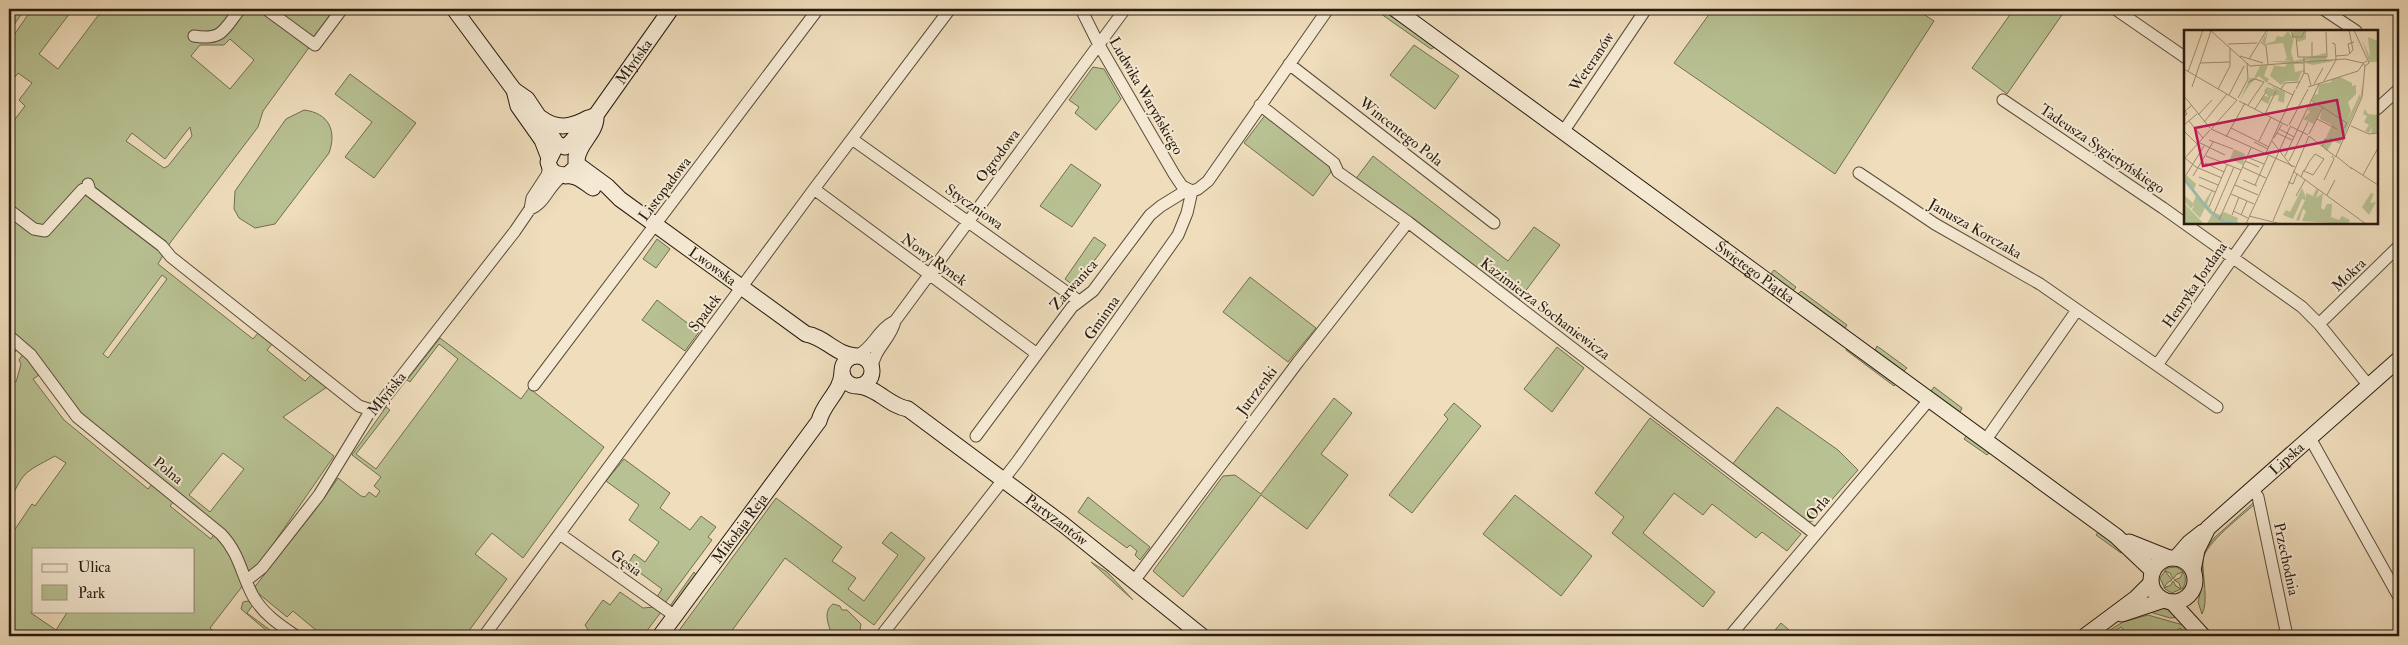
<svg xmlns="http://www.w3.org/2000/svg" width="2408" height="645" font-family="'IM FELL Double Pica',serif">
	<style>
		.green { fill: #b8c192; stroke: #706e50; fill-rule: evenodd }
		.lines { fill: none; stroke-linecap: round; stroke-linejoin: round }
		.street-casing { stroke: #594c3a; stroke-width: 13 }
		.secondary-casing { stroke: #271b0f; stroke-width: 17 }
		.street { stroke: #f5e9d3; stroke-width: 11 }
		.secondary { stroke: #f5e9d3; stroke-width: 15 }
		.labels { text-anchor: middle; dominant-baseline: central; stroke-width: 4; stroke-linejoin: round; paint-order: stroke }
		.street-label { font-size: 15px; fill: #271b0f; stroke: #f5e9d3 }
		.inset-river { fill: none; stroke: #9abbb2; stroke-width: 2.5 }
		.inset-road { fill: none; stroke: #9f8f77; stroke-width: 1 }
		.view { fill: #c2185b; fill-opacity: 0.15; stroke: #c2185b; stroke-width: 2.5 }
		.inset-edge { fill: none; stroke: #271b0f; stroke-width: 2.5 }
	</style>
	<rect width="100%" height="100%" fill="#efddbc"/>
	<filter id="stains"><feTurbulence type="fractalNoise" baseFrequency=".004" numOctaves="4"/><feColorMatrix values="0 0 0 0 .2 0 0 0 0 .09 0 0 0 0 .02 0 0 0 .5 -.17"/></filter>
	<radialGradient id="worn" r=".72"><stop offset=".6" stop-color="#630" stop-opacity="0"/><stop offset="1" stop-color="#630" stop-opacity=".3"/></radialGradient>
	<path class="green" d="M19,9H25L9,32V23Z
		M32,9H73L39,54L58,69L103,9H337L263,111L258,127L170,243L158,264L253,339L258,333L272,344L267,350L305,381L311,375L327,387L283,417L334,456L258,566L210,628L220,636H9V538L32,504L35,506L66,463L55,456C24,473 23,471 9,504V377L16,382L21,364L19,360L23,354L18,349L13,354L9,350L12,344L9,341V127L25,106L19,100L32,83L18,73L9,85V42ZM230,39L254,60L230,89L191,56L200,45H224ZM190,127L192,136L168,166L164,168L126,141L132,133L165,159ZM162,275L167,279L108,358L103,354ZM39,375L69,415L152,484L148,489L64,420L33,379ZM223,453L244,469L210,512L189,495ZM174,501L215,533L211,539L170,506ZM34,549H194V611H68L56,630L31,613L34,608Z
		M1374,9H1381L1435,47L1431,49Z
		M1703,9H1916L1934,21L1835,174L1674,63L1710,13Z
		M2014,9H2066L2007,94L1972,68Z
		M1414,45L1459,76L1435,109L1390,75Z
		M1093,67L1104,69L1121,99L1096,130L1075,113L1079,107L1069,100Z
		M350,74L416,123L374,178L345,157L372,122L335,94Z
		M304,110C329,113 337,131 329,153L275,224L255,228L239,218L234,209L235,191L286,119Z
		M1266,114L1332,166L1331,172L1313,196L1244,143Z
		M1373,156L1508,261L1534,227L1560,245L1518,301L1355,180Z
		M1071,164L1101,185L1072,227L1040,206Z
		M1094,237L1106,245L1077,284L1075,283L1073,285L1065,279Z
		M657,239L670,249L656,268L643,259Z
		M1774,270L1796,287L1793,291L1771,274Z
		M1250,277L1316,328L1288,362L1223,312Z
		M1801,291L1847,325L1845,328L1798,294Z
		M657,300L699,332L685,351L642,320Z
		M440,338L521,399L529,388L604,447L523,558L492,533L475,554L507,579L465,636H323L293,611L287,617L253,589L316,509L338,478L361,496L365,497L369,492L376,497L380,491L374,486L381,477L352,455L386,407L390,410L356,454L376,469L458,359L439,344L410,382L407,380Z
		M1877,346L1907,368L1904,371L1875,350Z
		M1557,347L1584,368L1552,412L1524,389Z
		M1848,347L1897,383L1894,386L1846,350Z
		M1934,387L1962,408L1960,412L1931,391Z
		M1334,398L1352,413L1321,454L1348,475L1307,529L1261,495L1183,597L1153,571L1223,476L1235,475L1261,494Z
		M1454,403L1481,426L1412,513L1389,495L1448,419L1444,415Z
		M1777,407L1838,450L1858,470L1813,521L1807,522L1732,465Z
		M1650,418L1801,534L1787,551L1762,532L1756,538L1712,504L1703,515L1674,493L1643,533L1715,592L1703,607L1612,533L1624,517L1595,493Z
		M1967,435L1990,452L1987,455L1964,439Z
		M624,459L670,493L660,508L690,530L701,516L716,527L708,537L712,540L665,603L657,597L662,589L628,564L634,554L645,562L659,542L629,520L639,505L606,481Z
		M1515,495L1592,556L1561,596L1483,534Z
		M1088,497L1150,547L1140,560L1135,555L1137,551L1130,545L1127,548L1078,512Z
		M776,498L842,547L832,561L856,578L848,589L864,601L898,555L882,543L891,532L925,558L874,625L785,558L728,636H675Z
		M2253,503H2256C2244,514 2204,544 2203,560C2202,575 2209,602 2202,614L2198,602L2203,581L2202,555L2214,538Z
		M2098,532L2123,550L2121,553L2096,535Z
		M1091,562L1107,572L1133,600Z
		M2176,567C2185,571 2188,579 2183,588L2172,593L2165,589L2160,578L2167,568ZM2165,571L2170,573L2173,579L2177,574L2183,572L2180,578L2174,580L2179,583L2181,589L2176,586L2173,581L2171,585L2164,588L2167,583L2172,580Z
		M694,572L697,576L673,606H670Z
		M620,592L643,608L654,607L661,612L643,636H592L585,625L603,600L610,605Z
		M248,601L253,605L247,613L278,636H263L267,631L241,609L243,602Z
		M833,604L840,606L842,610H847L861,624L859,636H832C829,625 822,612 833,604Z
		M2166,607L2172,609L2181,617L2170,618L2150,612Z
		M2148,615L2183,625L2191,636H2188L2180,628L2169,636H2129L2121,627L2107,636H2100L2123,622Z
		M1781,623L1796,636H1770Z"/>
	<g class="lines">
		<g class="street-casing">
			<path id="street" d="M266,9L315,45L342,9
				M1081,9L1099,45L1174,174L1182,186L1192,191
				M2115,9L2186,58
				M2323,9L2356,31
				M194,36C223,41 224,29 240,9
				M1289,64L1494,223
				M2003,100L2163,208L2302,307L2319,324L2369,386
				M1260,105L1334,163L1338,172L1408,222L1815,534
				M2377,109L2399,89
				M1563,132L1646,9
				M852,139L1079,301
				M1859,173L1935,224L2040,284L2217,407
				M88,184L90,191L162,246L171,257L359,406L371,410
				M814,189L1037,354
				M1192,191L1198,189L1208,181L1328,9
				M530,209C546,203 549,184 563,176
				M9,210L34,229L45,231L82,190L87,187
				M2319,324L2399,246
				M9,336L31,355L77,417L221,534C240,554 241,574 253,596C263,614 280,625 296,636
				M858,355C873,348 878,329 895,321
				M2157,365L2258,222
				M872,368C874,349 891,339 895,321L1125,9
				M534,385L818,9
				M976,436L1072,307L1093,291L1150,215L1161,206L1187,190
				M2310,438L2399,597
				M1985,441L2077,310
				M2252,489L2258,497L2287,636
				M560,534L675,616
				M247,580L262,568L319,495L371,410L380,404L515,231L530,209L532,198L547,175L549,166
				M1134,581L1298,362L1408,222
				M484,636L814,189L950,9
				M881,636L1017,462L1178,235L1187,213L1192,191
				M1730,636L1929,400"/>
		</g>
		<g class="secondary-casing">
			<g id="secondary">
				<path d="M454,9L514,90L518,106L542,140L549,158"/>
				<path id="s1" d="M1395,9L2116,536L2153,571"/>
				<path id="s2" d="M514,90L527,99L557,144L565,147C579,138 581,120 596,115L671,9"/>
				<path d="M541,118C557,130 572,127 588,118"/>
				<path d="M554,150L548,162C552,178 563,173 575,177C581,179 587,184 593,188"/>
				<path d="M577,160C578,143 597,133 596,116"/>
				<path id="s3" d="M577,164L607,186L620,199L806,334C825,337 835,354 855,356"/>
				<path d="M566,176L576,167V156"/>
				<circle cx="857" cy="371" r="15"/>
				<path id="s4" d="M859,386C878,388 889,406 908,409L1064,525L1202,636"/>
				<path d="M2129,542L2169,558"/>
				<circle cx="2173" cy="580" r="22"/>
				<path d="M2176,558L2189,543L2203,532"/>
				<path id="s5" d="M2193,570L2197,550L2208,528L2399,359"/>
				<path d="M2172,602L2203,636"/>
				<path d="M2122,614L2164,600"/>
				<path id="s6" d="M660,636L819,421C823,403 841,392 842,373"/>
				<path d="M2085,636L2136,598L2151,583"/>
			</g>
		</g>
		<use href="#street" class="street"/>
		<use href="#secondary" class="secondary"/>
	</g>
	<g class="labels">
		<g class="street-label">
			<text stroke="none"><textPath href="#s2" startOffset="189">Młyńska</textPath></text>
			<text transform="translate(1592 62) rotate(-56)">Weteranów</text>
			<text transform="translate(1146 96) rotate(60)">Ludwika Waryńskiego</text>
			<text transform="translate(1401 132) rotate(38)">Wincentego Pola</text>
			<text transform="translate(2102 149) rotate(34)">Tadeusza Sygietyńskiego</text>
			<text transform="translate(998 156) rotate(-53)">Ogrodowa</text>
			<text transform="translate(665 189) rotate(-53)">Listopadowa</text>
			<text transform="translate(974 207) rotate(35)">Styczniowa</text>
			<text transform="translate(1975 229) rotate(30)">Janusza Korczaka</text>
			<text transform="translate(934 260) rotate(36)">Nowy Rynek</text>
			<text stroke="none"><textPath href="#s3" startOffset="170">Lwowska</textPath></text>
			<text stroke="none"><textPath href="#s1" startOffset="446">Świętego Piątka</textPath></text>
			<text transform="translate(2349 275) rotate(-44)">Mokra</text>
			<text transform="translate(1074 285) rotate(-48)">Zarwanica</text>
			<text transform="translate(2195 285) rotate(-55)">Henryka Jordana</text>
			<text transform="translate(1545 309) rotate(37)">Kazimierza Sochaniewicza</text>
			<text transform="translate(705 313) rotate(-53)">Spadek</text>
			<text transform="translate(1102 318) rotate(-55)">Gminna</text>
			<text transform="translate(1257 391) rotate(-53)">Jutrzenki</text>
			<text transform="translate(387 394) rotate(-51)">Młyńska</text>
			<text stroke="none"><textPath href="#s5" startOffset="150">Lipska</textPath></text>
			<text transform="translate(168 471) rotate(39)">Polna</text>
			<text transform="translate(1818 508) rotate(-50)">Orla</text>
			<text stroke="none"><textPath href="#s4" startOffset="240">Partyzantów</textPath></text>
			<text stroke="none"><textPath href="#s6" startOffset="134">Mikołaja Reja</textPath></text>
			<text transform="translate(2286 559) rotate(78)">Przechodnia</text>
			<text transform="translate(626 563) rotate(36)">Gęsia</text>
		</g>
	</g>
	<g transform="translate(2184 30)">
		<rect width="194" height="194" fill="#efddbc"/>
		<path d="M110,0L129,2H122V9L117,11L113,12V7H110L107,22L110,31L142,23V29L150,31L129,35L121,33L126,30L113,32H118L120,34H110L111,42L120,40L121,37V44L120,41L117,43L114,51H102L97,55L86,46L90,36L86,35L101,37L103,33L84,31H107L100,30L103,28L99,13L82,15L78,11L84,1L81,14L91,11L93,6L99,7L104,1L107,6ZM184,7L194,11V32H185L178,10L186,27ZM84,35L80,46L85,49L83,53L75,46L66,54L56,70L66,48H70L76,36ZM156,47L168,53V56L172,55V64L164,72L167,81L162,93L176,64L177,67L178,51V65L156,114L149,111L143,121L138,116L148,95L136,89L138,78L130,94L119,89L126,82L124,80L127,71V75L129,72L139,76L128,70L132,61L131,65L134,64L135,54L148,52L146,50ZM87,56L101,62L100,73L94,71L95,65L87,66L84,74L77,70L80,66L85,67L80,61L83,57L91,60ZM181,79L184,84L194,85V102L187,104L188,97L185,103L181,101L185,95L180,92L183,86L179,84ZM50,119L61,124L59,135L46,129ZM0,143L12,154L10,159L20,172L30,157L23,174L29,182L36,185L40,182L54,188L53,192L58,194H23L28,184L21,178L16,188L8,180L10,174L7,179L0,171V165L9,173L12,166L0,151ZM118,158L122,168V163L129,166L132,159L135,160L132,168L139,163L137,178L140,180L143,174H148L147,187L155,190L158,186L166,190L164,194L118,191L122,181L119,179L115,191L112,190L121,170L118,169L109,189L99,185L102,180L106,182ZM187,163L190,164L186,173L192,172L185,185L178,177ZM0,173L20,194H0Z" fill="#b8c192"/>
		<path class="inset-river" d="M0,149L26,182L41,192L55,194"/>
		<path class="inset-road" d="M26,0L66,36L161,29L179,33M107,0L109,7H118L121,0M170,0L185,33L181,36L179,33L183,31M112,7L114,27H143L142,2M77,12L82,16L84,34M128,12V27M44,14L73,13M166,24L164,14L170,12M56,26L79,33M152,26L164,25L169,20L165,0M65,29L83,0M16,33L46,32M0,39L53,70M4,42L19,0M120,43L124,44L127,56M140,51L152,30L151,14L148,13M84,53L109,65M130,54L139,38M8,57L27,1M124,57L174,41L179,34M34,59L46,36V18M97,59L101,53L116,52M112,59L120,43V27M45,65L60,36M0,66L26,98M54,68L64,49L63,33M127,70L163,93L160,98M55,71L104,96M64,75L80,52L71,49L64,52M71,79L82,62M81,84L92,61M14,85L28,70M0,86L3,84L1,81L8,75M133,89L153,99M5,91L19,108M20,92L43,64M0,95L13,84M105,95L124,59M106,96L124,105M167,96L185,104L194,103M47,98L85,117M27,99L111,137M27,99L53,70M95,99L110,107M0,101L14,115M93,103L108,110M125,104L139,77M125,106L152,127M42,107L61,73M90,108L98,94M25,110L49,119M75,111L87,87M88,111L108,137M70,112L84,119M16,113L41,125M138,116L141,109L145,111L148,108M81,125L111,60M22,126L57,140M101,126L135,54M63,127L80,134M1,128L12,137L38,148M0,129L26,100M61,131L75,137M105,131L124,92M21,133L40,142M58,137L82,148M166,137L194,155M168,139L152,126L178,67L181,36M109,141L182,194M2,145L20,116M179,145L194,118M9,146L29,112M15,147L34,155M117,147L119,142V141H120V140H121L125,132L131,124L140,129L129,145L120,141M59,150L73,156M140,150L150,129L148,126M104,152L109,154L113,144M15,155L31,162M51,155L74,165M71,155L84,126M47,164L70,174M143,165L151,150M112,166L121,150M25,177L43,135M49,181L64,188M30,183L50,137M48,185L55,167M57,185L63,171M65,186L97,194M35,190L67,118M89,191L125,106M62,194L106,97"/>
		<path class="view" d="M153,70L160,108L19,136L11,98Z"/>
		<rect width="194" height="194" class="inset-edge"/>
	</g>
	<rect width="2408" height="645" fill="none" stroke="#efddbc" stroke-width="30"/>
	<rect x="10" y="10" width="2388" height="625" fill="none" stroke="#271b0f" stroke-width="2.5"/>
	<rect x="15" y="15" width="2378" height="615" fill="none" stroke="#271b0f"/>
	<rect x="32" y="548" width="162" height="65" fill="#f5e9d3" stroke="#a39785"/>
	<rect x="42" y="564" width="25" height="8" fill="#f5e9d3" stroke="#a39785"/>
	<text x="78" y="572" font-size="15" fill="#271b0f">Ulica</text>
	<rect x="42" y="585" width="25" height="15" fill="#b8c192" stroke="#a39785"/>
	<text x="78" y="598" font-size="15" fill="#271b0f">Park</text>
	<rect width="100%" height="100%" filter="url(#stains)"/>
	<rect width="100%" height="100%" fill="url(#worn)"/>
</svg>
